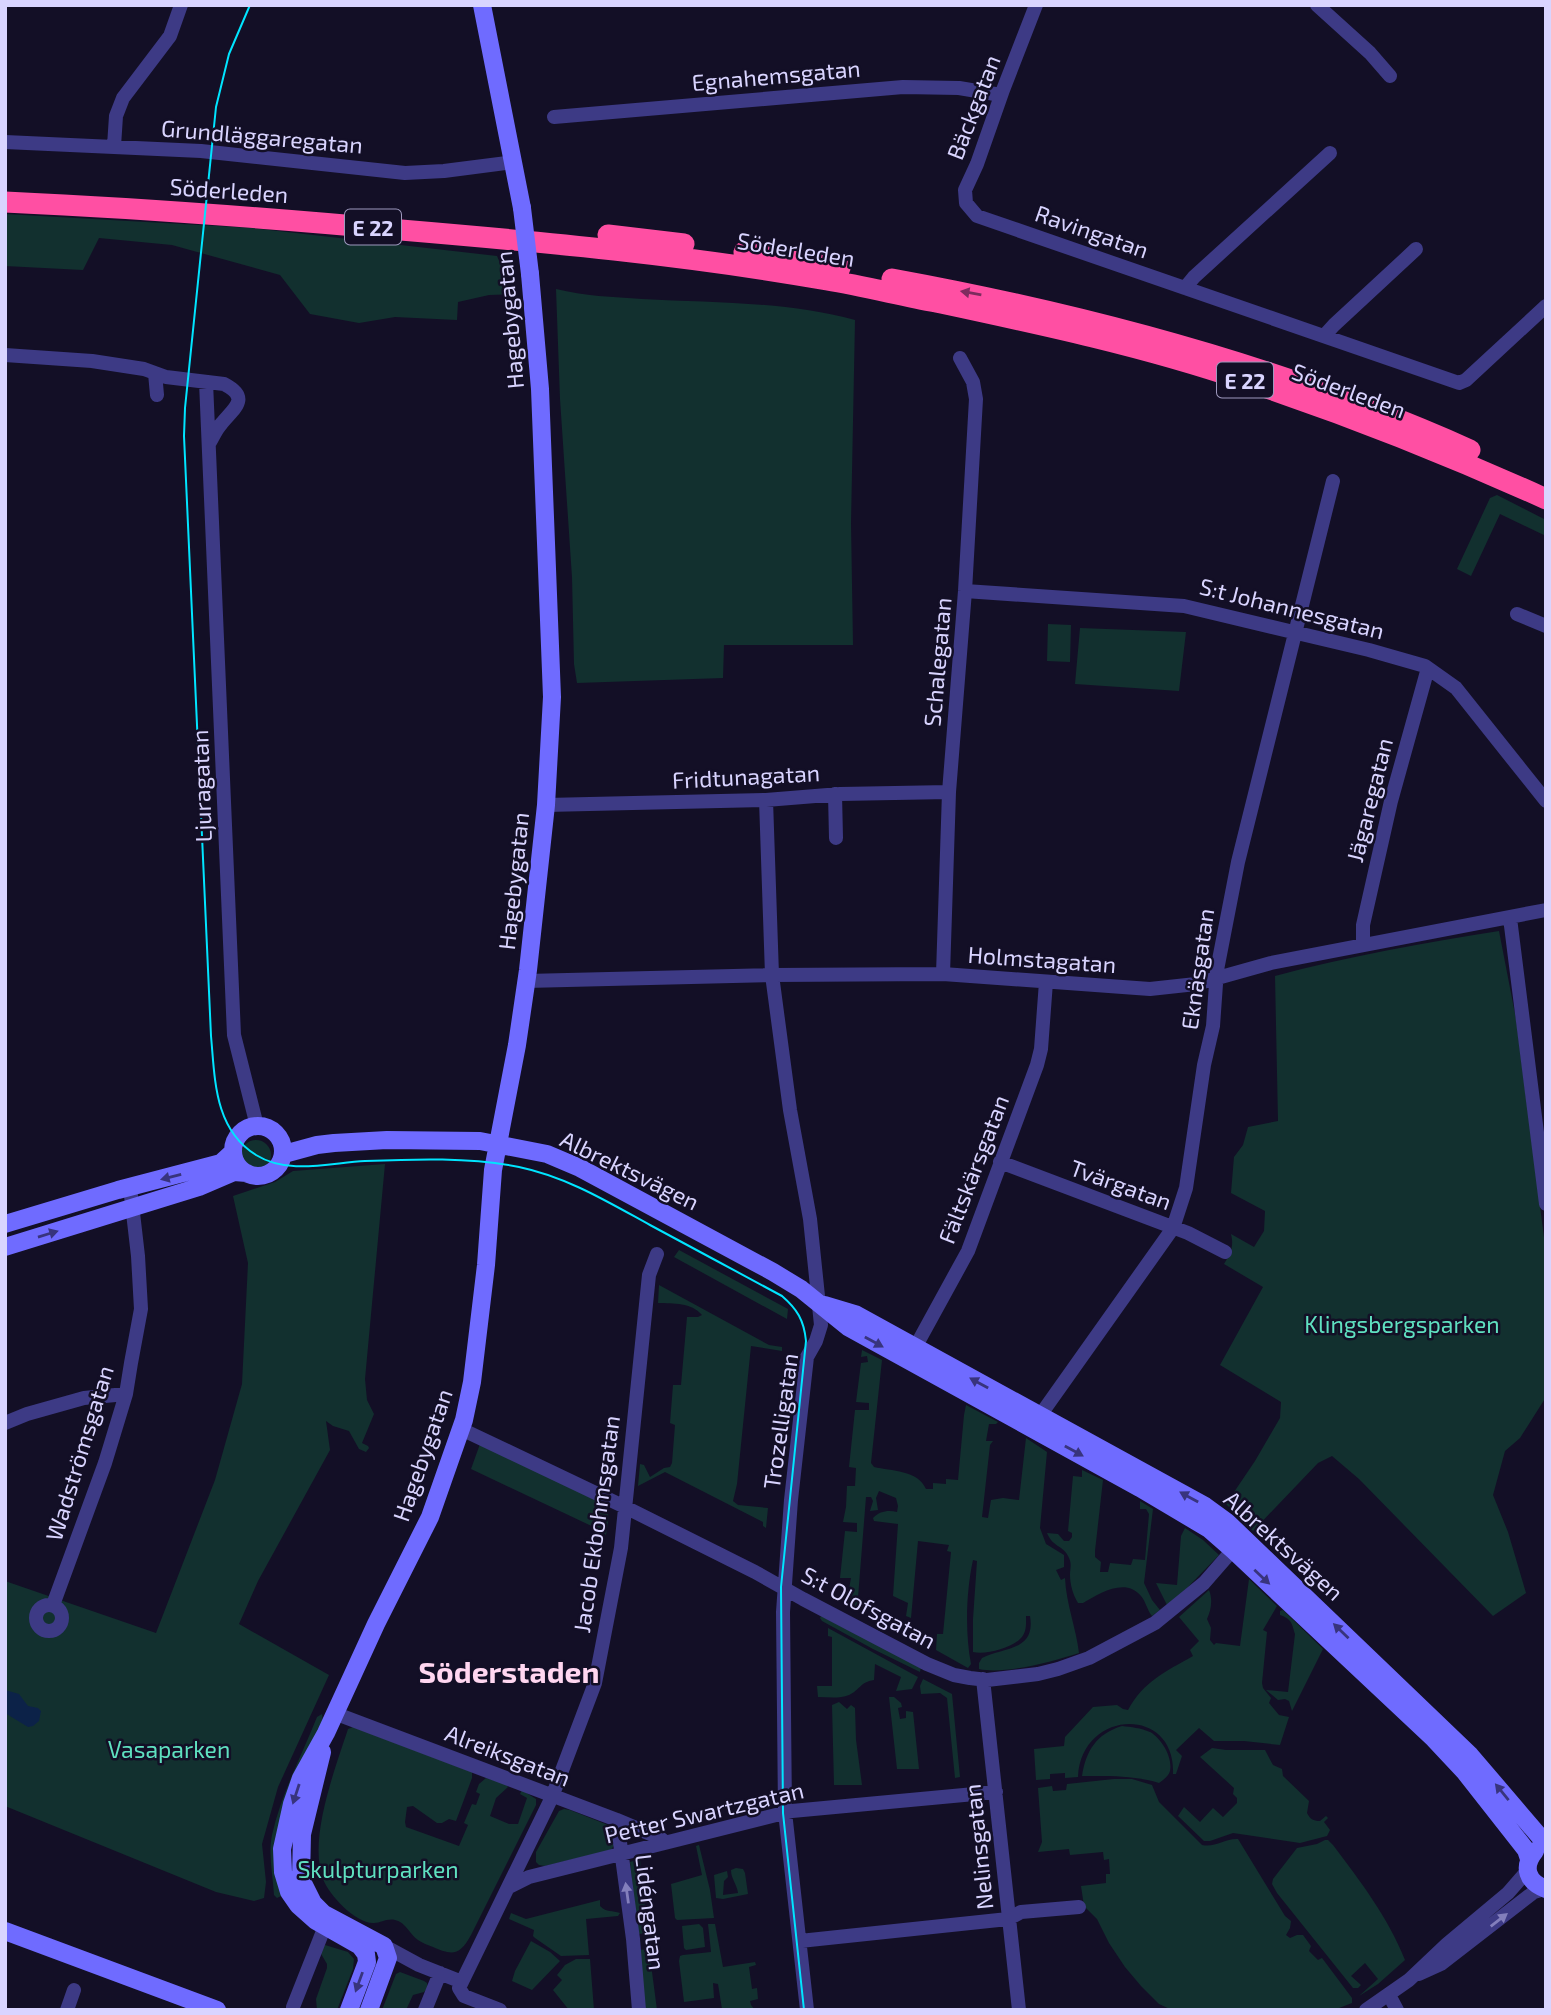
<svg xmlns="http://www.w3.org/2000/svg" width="1551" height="2015" font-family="'Exo 2',sans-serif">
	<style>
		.green { fill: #12302f }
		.water { fill: #0c2248 }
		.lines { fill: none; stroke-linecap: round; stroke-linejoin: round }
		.street { stroke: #3d3a85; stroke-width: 14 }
		.secondary { stroke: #6f6bff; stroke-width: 18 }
		.highway { stroke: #ff4fa3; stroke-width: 21 }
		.tram { stroke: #00e5ff; stroke-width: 2 }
		.secondary-bridge { stroke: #6f6bff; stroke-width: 18 }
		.oneway { fill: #7d2c5e }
		.oneway2 { fill: #38347d }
		.oneway3 { fill: #837fbc }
		.labels { text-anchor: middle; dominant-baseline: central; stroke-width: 5; stroke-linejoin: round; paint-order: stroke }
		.shield { fill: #130f26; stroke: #9e99be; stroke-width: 2 }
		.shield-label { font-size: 21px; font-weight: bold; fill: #d9d4ff }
		.street-label { font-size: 23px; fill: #d9d4ff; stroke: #130f26 }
		.park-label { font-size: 23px; fill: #5fe0c0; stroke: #130f26 }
		.district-label { font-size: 30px; font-weight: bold; fill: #ffd6f0; stroke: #130f26 }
	</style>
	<rect width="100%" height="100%" fill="#130f26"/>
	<path class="green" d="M5,214L252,228L497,256L513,294L489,295L458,302L457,320L395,317L359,323L310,314L280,275L172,245L99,238L83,270L5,266Z
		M556,289C584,296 613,297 642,299C713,303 786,301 855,320L851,523L853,645H724L723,678L577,683L574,664L572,577L560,399Z
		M1497,495L1546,520V536L1500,514L1471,576L1457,569L1490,498Z
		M1048,624L1071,625L1070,662L1047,661Z
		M1080,628L1186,632L1179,691L1075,684Z
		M1499,931L1516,1019L1546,1253V1397L1520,1438L1505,1451L1493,1495L1508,1532L1526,1593L1493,1616L1359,1479L1332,1456L1318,1463L1253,1531L1226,1504L1255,1461L1280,1418L1281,1402L1220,1365L1263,1287L1224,1264C1231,1253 1234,1246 1231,1234L1254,1247L1264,1231L1265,1211L1231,1193L1234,1157L1243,1145L1248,1127L1278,1121L1275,976C1349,956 1424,943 1499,931Z
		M241 1155a15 15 0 1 1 30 0a15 15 0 1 1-30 0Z
		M385,1164L365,1379L367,1400L374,1414L362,1443L368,1446L369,1448L366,1452L359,1449L349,1431L333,1426L326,1421L330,1450L258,1581L239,1624L329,1675L278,1787L262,1844L266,1882L264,1898L254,1901L216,1892L5,1806V1581L156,1633L215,1480L242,1384L248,1263L233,1196L275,1182L293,1171Z
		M679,1250L788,1309L787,1319L674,1257Z
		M659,1285L769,1345L782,1347V1351L751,1346L737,1484L733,1501L738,1505L768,1508L766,1528L763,1526V1522L665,1472L638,1486L640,1464L644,1465L650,1477L664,1468L670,1467L672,1463L675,1425L670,1423L673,1385H681L687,1317H698L702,1315C691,1302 674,1304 658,1303Z
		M862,1350L882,1360L871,1463L874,1467C891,1471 918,1470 926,1489H933V1483L946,1484V1479L958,1480L964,1415L966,1405L998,1422L996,1424H989L986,1441H993L990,1445L982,1517L988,1518L991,1500L1003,1498L1019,1500L1026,1438L1047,1452L1040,1528L1046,1544L1064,1555V1567L1056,1570L1061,1580L1065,1578C1066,1603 1076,1628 1079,1653C1054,1661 1005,1675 979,1669V1663L982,1658C1004,1647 1036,1651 1030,1616H1026C1026,1623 1027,1632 1021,1638C1012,1648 986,1655 973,1652V1619L977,1561L973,1560C966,1592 965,1633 971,1664L968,1668L936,1650L937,1634H943L951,1552L947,1551L949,1545L918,1541L911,1618L906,1616L908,1603L893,1596L898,1524L874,1521L873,1518C880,1511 888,1510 897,1512L898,1506L896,1498L879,1491L876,1498L878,1510L870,1511L873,1501L871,1497H866L857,1610L837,1599L840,1596L847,1600L851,1578H840L845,1531L857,1532V1523L843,1522L846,1507L847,1486H855L856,1468L849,1467L855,1410H869V1403L856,1402L861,1363L868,1362L867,1356L861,1357Z
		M480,1444L601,1502C612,1511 608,1522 606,1535L600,1530L471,1469Z
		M1082,1470L1103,1480L1095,1551V1557L1101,1562L1100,1572H1108L1110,1563L1131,1565L1133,1559L1145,1560L1149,1514L1146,1509H1140V1501L1153,1509L1144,1583L1152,1600L1160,1610L1152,1616C1147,1610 1146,1602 1141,1596C1125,1577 1099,1594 1083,1603H1078C1073,1595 1070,1584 1070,1575C1070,1569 1072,1564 1069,1558C1064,1545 1053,1548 1047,1533L1058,1534L1064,1541H1069L1072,1537V1533L1068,1531L1073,1476L1082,1477Z
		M1185,1528L1203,1540L1219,1555L1187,1588L1167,1605L1156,1583L1177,1585L1181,1536Z
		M1249,1579L1277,1606L1263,1630L1267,1632L1262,1683L1263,1688L1271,1698L1269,1703L1279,1715L1289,1717L1280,1745L1244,1741H1214L1199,1728L1176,1750L1182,1756L1176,1774H1173C1176,1705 1081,1709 1078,1777L1065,1778V1773L1050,1774V1779L1036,1780L1034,1749L1064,1746L1065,1737L1093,1707L1117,1705L1123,1709L1128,1710C1144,1681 1165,1672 1193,1656L1190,1650L1199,1641L1179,1617L1209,1590C1213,1600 1211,1610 1207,1619L1211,1628L1210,1640L1214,1645L1216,1643L1240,1646Z
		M1283,1610L1323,1649L1292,1711L1289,1701L1285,1699L1278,1700L1266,1690L1288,1692L1295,1634C1292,1624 1292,1619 1280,1615V1611Z
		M821,1616L921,1667L920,1672L873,1649L822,1621L820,1618Z
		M828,1628L918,1677L912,1689L896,1691L901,1677L875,1664L874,1680C860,1682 860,1690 849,1695C839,1699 828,1697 818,1697L817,1686H832V1637L828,1636Z
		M923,1679L952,1694L960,1777L955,1778L947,1698L940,1693L921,1694L920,1686Z
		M889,1697H894L901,1703L902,1707L898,1708L900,1719L906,1718V1711L913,1712L919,1769H897Z
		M839,1702L847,1709L851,1705L855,1708L856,1740L862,1785H834L832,1705Z
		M322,1714L323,1722L299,1772L283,1895L277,1898L274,1895C273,1875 268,1855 272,1835C281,1794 302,1755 317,1717Z
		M1122,1726C1131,1727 1141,1728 1150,1732C1161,1738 1173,1757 1170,1771C1169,1776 1163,1780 1159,1783C1133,1775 1108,1776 1082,1776C1086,1751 1096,1734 1122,1726Z
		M353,1727L472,1772V1778L456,1821L449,1819L442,1823H437L413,1806L407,1807L405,1822L406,1827L459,1846L468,1825L464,1823L472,1804L476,1805L480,1794L476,1792L479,1784L486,1778L506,1784L508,1787L496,1798L490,1816L509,1824H518L527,1798L520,1794L522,1790L536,1799V1805L471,1935C460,1955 453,1956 433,1947C428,1945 422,1943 418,1940C410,1935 406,1922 395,1920C387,1918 381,1923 374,1923C356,1924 329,1895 323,1879C308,1839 335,1769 348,1729Z
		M1212,1748L1226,1750H1265L1273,1765L1282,1769L1283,1776L1309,1801L1307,1813C1310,1819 1313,1821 1320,1821L1326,1816L1328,1818L1324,1822L1330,1830L1327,1836L1300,1843L1233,1833L1210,1841H1204L1178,1816L1184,1807L1200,1822L1213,1808L1223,1817L1237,1803V1798L1233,1794L1234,1788L1200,1757Z
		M1114,1779H1132L1152,1785L1159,1802L1202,1845C1215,1848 1226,1838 1238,1839L1285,1916L1291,1921L1290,1928L1286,1935L1290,1938L1297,1935H1303L1311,1946L1309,1951L1318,1960L1322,1958L1352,1998V2003L1334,2010H1172L1159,2004L1141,1986L1125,1967L1109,1943L1097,1919L1084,1906L1081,1886L1106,1883V1874H1110L1109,1859L1104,1860L1103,1852L1070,1855L1069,1849L1038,1852L1042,1842L1038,1788L1052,1786L1053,1791L1066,1790L1067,1784Z
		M564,1809L570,1810L608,1825L613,1831L615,1844L611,1850L545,1866L539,1865L536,1862V1852L559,1811Z
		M1325,1840H1328L1333,1845C1360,1881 1388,1917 1405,1960L1378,1984L1359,1996L1378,1979L1365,1963L1351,1976L1361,1985L1358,1988H1353L1277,1893L1272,1884L1273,1879L1297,1848L1317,1844Z
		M699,1845L710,1890L714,1918L677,1920L675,1918L671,1884L702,1875L696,1846Z
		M640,1859L648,1933L638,1934L630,1862Z
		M736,1868L743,1869L745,1873L748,1894L723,1899L716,1898L714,1875L727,1871L728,1877L724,1881L723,1895L738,1893C737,1884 731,1879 731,1870Z
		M600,1900V1906C607,1913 612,1910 620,1913L618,1916L586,1919L589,1955L561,1956L535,1938L533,1936L534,1930L509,1919L511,1913L526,1919Z
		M699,1924L703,1928L705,1947L686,1950L684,1948L682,1926Z
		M708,1924H715L723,1967L755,1962L756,1965L749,1967L752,1989L757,1988L758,1999L750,2001L751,2005L755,2010H720L722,2009L718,1984L713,1983L714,1998L684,2002L679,1961L680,1956L683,1955L711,1952Z
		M531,1941L550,1952L560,1961L532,1990L512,1981L515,1971Z
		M325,1945L348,1952L354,1959L353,1969L337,2010H317L316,1999L327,1968V1964L320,1952Z
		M649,1949L657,2010H645L639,1950Z
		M576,1959H590L594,2010H569L553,1990L562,1980L557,1975L565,1965Z
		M400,1972L424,1981L427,1983L428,1988L424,1992L413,1995L406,2010H382L396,1974Z"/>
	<path class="water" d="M5,1690L19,1694L28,1706L38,1708L41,1711L39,1721L33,1726L28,1727L5,1713Z"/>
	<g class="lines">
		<path class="street" d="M1036,5L1003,90L977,164L965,190L966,203L977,216L1459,383L1466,380L1546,306
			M1317,5L1370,53L1390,76
			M554,117L903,87L959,88L1001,95
			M5,142L201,151L405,173L444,171L514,162
			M114,146L116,116L123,98L170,36L181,5
			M1185,288L1194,277L1330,153
			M1324,336L1334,325L1416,249
			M5,355L92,361L144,369L166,377L224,384C251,398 234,408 222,423C217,428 214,435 210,442
			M155,373L157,395
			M206,382L234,1035L257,1126
			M965,591L1184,606L1369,650L1425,666L1456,688L1546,801
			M1517,614L1546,626
			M835,794L836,838
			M766,800L772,975L790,1110L810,1219L821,1325L816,1341L807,1357L791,1500L783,1612L785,1812L807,2010
			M546,805L766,800L840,794L949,792
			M1510,918L1546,1204
			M1363,944V925L1391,801L1428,668
			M943,974L949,792L965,591L976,399L973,382L960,358
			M526,981L772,975L943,974L1150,989L1196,984L1271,963L1546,910
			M1000,1162L1188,1233L1225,1252
			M911,1355L968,1251L1037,1065L1041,1049L1046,982
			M5,1423L27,1414L84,1398L126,1394
			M1034,1424L1173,1228L1186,1188L1204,1065L1213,1026L1217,970L1238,862L1333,481
			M461,1429L625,1507L755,1572L803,1599L927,1664L954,1675L970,1678L987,1680L1038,1674L1058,1669L1089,1658L1155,1623L1204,1583L1238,1544
			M36 1618a13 13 0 1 1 26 0a13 13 0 1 1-26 0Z
			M53,1605L105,1463L126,1394L131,1363L141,1309L138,1256L130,1187
			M983,1679L1019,2010
			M334,1713L617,1820L660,1838L665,1842
			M617,1820L633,1939L639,2010
			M509,1887L529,1877L792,1811L996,1792
			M800,1941L1008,1919L1021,1912L1079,1907
			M384,1946L419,1965L462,1982
			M1419,1974L1441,1964L1534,1892L1544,1889
			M1389,1995L1397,2010
			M293,2007L325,1926L334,1923
			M67,2010L74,1990
			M425,2010L440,1973
			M500,2010L464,1996L459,1988L552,1797L595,1683L621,1548L649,1275L657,1254
			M1366,2010L1409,1980L1447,1944L1508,1893L1528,1870"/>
		<path class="secondary" d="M482,5L522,208
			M233 1151a25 25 0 1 1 50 0a25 25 0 1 1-50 0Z
			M284,1154L317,1145L334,1143L387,1140L480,1141L547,1154L580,1168L773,1272L801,1289L848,1327L1140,1488L1209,1529L1233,1550L1434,1739L1464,1771L1526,1850L1529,1859
			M5,1224L118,1190L221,1163L233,1152
			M5,1247L199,1187L234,1172L247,1173
			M825,1305L855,1314L1163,1483L1205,1506L1227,1522L1470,1755L1546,1844
			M322,1752L302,1834L301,1879L313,1903L324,1914L384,1946L388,1958L369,2010
			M1535,1851C1522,1867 1527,1882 1546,1889
			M5,1931L217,2010
			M349,2010L367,1962L366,1954L360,1946L316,1921L298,1905L289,1892L283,1872L282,1849L292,1804L301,1778L326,1733L376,1624L430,1517L464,1420L472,1382L486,1265L493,1170L517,1045L528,970L546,805L552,697L540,389L530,274"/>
		<path class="highway" d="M5,202C137,208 269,218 401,230C543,242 686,255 827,280C863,286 899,295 936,302C1039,324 1143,346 1243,380C1346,414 1447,454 1546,499
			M608,235L684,244
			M744,252L802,261L840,268
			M892,279C1089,315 1287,368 1470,450"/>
		<path class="tram" d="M250,5L229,54L216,107L185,408L184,436L211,1036C215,1079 214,1129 256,1155C288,1175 329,1163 365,1161C414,1159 471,1157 519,1167C567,1177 608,1202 650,1225C694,1249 738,1272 782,1296C797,1309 804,1320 806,1341L781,1587L783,1813L804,2010"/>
		<path class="secondary-bridge" d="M522,208L530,274"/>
	</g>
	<defs><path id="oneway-solid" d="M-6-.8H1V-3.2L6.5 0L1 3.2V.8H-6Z" transform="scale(1.75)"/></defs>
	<use class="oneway" href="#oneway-solid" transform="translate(971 293) rotate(-170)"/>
	<g class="oneway2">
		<use href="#oneway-solid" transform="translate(171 1177) rotate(166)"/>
		<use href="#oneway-solid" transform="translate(48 1234) rotate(-17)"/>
		<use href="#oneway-solid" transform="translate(874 1342) rotate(29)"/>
		<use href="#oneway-solid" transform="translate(979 1383) rotate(-151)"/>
		<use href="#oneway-solid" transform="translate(1074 1451) rotate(29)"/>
		<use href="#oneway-solid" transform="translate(1189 1497) rotate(-151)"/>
		<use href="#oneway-solid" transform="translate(1262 1577) rotate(43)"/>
		<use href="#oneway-solid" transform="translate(1341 1631) rotate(-136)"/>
		<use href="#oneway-solid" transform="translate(1502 1792) rotate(-129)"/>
		<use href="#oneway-solid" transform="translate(296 1794) rotate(108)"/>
		<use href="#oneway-solid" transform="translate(359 1982) rotate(110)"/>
	</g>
	<g class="oneway3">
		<use href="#oneway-solid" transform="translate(627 1893) rotate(-98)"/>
		<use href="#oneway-solid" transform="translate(1499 1920) rotate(-38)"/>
	</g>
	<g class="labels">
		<g class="shield">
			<rect x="345" y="209.5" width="56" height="35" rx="5"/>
			<rect x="1217" y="362.5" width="56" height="35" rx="5"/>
		</g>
		<g class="shield-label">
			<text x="373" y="227">E 22</text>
			<text x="1245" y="380">E 22</text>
		</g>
		<g class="street-label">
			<text transform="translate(776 75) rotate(-5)">Egnahemsgatan</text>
			<text transform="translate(973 107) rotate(-69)">Bäckgatan</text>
			<text transform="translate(262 136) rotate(5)">Grundläggaregatan</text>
			<text transform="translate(229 190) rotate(4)">Söderleden</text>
			<text transform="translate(1092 231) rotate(19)">Ravingatan</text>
			<text transform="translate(796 249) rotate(9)">Söderleden</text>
			<text transform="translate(509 320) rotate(-95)">Hagebygatan</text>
			<text transform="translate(1349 390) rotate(20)">Söderleden</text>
			<text transform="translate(1292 608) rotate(14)">S:t Johannesgatan</text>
			<text transform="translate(937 662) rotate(-85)">Schalegatan</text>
			<text transform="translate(746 776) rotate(-3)">Fridtunagatan</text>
			<text transform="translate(201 786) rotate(-92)">Ljuragatan</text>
			<text transform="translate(1369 800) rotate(-76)">Jägaregatan</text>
			<text transform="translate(513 881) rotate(-84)">Hagebygatan</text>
			<text transform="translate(1042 959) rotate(4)">Holmstagatan</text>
			<text transform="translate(1197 969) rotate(-82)">Eknäsgatan</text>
			<text transform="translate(973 1169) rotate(-69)">Fältskärsgatan</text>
			<text transform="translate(630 1170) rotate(26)">Albrektsvägen</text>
			<text transform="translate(1121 1184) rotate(20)">Tvärgatan</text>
			<text transform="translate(780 1421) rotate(-82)">Trozelligatan</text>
			<text transform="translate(79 1453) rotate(-73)">Wadströmsgatan</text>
			<text transform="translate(422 1455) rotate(-71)">Hagebygatan</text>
			<text transform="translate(596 1524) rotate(-82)">Jacob Ekbohmsgatan</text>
			<text transform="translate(1284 1545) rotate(42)">Albrektsvägen</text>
			<text transform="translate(869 1607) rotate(28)">S:t Olofsgatan</text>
			<text transform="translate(508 1755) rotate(21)">Alreiksgatan</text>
			<text transform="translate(704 1812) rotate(-13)">Petter Swartzgatan</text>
			<text transform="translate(978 1847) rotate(-96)">Nelinsgatan</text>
			<text transform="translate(651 1912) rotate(83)">Lidéngatan</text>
		</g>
		<g class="park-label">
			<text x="1402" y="1324">Klingsbergsparken</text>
			<text x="169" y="1749">Vasaparken</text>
			<text x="378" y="1869">Skulpturparken</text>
		</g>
		<g class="district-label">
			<text x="509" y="1671">Söderstaden</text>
		</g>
	</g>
	<rect width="1551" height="2015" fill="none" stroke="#d9d4ff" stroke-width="14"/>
</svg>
